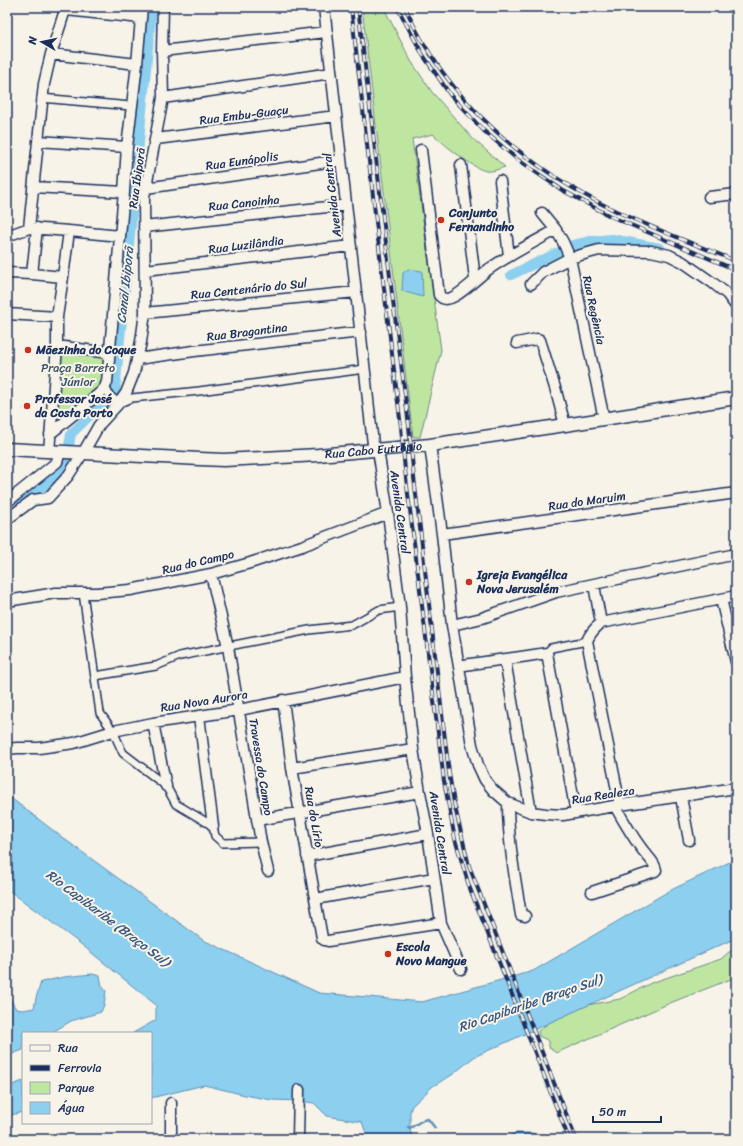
<svg xmlns="http://www.w3.org/2000/svg" width="743" height="1146" font-family="Sriracha,sans-serif">
	<style>
		.green { fill: #bfe6a1; stroke: #6d8a80 }
		.water { fill: #8dcfef; stroke: #5f8fb5 }
		.lines { fill: none; stroke-linecap: round; stroke-linejoin: round }
		.stream { stroke: #5f8fb5; stroke-width: 2.5 }
		.canal { stroke: #8dcfef; stroke-width: 10 }
		.pedestrian-casing { stroke: #1b2f5e; stroke-width: 10 }
		.minor-casing { stroke: #1b2f5e; stroke-width: 13 }
		.tertiary-casing { stroke: #1b2f5e; stroke-width: 15 }
		.pedestrian { stroke: #f7f3e8; stroke-width: 7 }
		.minor { stroke: #f7f3e8; stroke-width: 10 }
		.tertiary { stroke: #f7f3e8; stroke-width: 12 }
		.rail-casing { stroke: #1b2f5e; stroke-width: 4 }
		.rail { stroke: #f7f3e8; stroke-width: 2.5; stroke-dasharray: 8; stroke-linecap: butt }
		.poi-dot { fill: #c8321e; stroke: #f7f3e8; stroke-width: 1.5 }
		.labels { text-anchor: middle; dominant-baseline: central; stroke-width: 4; stroke-linejoin: round; paint-order: stroke }
		.street-label { font-size: 12px; fill: #1b2f5e; stroke: #f7f3e8 }
		.poi-label { font-size: 12px; font-weight: bold; fill: #1b2f5e; stroke: #f7f3e8; text-anchor: start }
		.park-label { font-size: 12px; fill: #3c546b; stroke: #f7f3e8 }
		.water-label { font-size: 13px; font-style: italic; fill: #385782; stroke: #f7f3e8 }
	</style>
	<rect width="100%" height="100%" fill="#f7f3e8"/>
	<filter id="ink" filterUnits="userSpaceOnUse"><feTurbulence type="fractalNoise" baseFrequency=".025" numOctaves="2"/><feDisplacementMap in="SourceGraphic" scale="8" xChannelSelector="R" yChannelSelector="G"/><feConvolveMatrix kernelMatrix="1 2 1 2 8 2 1 2 1" color-interpolation-filters="sRGB"/></filter>
	<g filter="url(#ink)">
		<path class="green" d="M362,7H384L388,16L411,61L432,92L472,138L505,167C499,169 492,172 486,171C474,169 442,143 433,134L412,139L441,350L420,437H413Z
			M55,349L112,355L105,384L51,429Z
			M736,950V977L670,1003L556,1053L549,1047V1041L539,1036L538,1031L550,1022L588,1005L620,999L651,983L721,959L729,952Z"/>
		<path class="water" d="M408,269L422,271L423,297L402,291L403,273Z
			M7,795L67,841L203,940L319,993L368,997L422,1002L533,971L669,891L736,859V938L474,1057L452,1075L433,1086L412,1106L410,1111V1130L413,1139H368L362,1122L327,1116L314,1103L299,1101L272,1100L245,1095L204,1085L151,1098V1033H133L156,1020V1005L82,945L7,889Z
			M92,974L100,976L102,986L106,991L104,1005L101,1012L71,1021L51,1033H23V1050L7,1056V995H8L16,1009L23,1010L34,1008L36,998L41,982L64,977Z
			M23,1081V1112L7,1116V1087Z
			M517,1133H532L535,1134L537,1139H510L511,1135Z"/>
		<g class="lines">
			<path class="stream" d="M408,1127L410,1128L423,1120L428,1119L435,1128"/>
			<path class="canal" d="M573,245L591,241L612,239L660,248
				M511,275L561,251
				M20,504L65,470L71,434L115,391L152,7"/>
			<g class="pedestrian-casing">
				<path id="pedestrian" d="M41,98L131,106
					M105,387L110,396L119,403L132,398L199,391L365,369
					M83,593L100,713L113,731L123,753L166,786L176,804L213,826L215,836L223,843L261,842
					M547,653L551,648L587,641
					M95,676L156,666L180,656L309,630L352,625L379,610L400,607"/>
			</g>
			<g class="minor-casing">
				<path id="minor" d="M324,7L373,444L378,450L388,513L400,607L405,677L413,749L420,792L428,834L441,923L461,969
					M66,10L141,18
					M162,51L326,32
					M51,54L137,64
					M163,98L331,73
					M156,139L336,116
					M38,141L127,147
					M421,150L439,295C443,301 450,299 455,296C467,289 478,277 489,269C511,254 534,242 556,230
					M461,165L475,279
					M500,181L509,256
					M33,187L124,192
					M146,188L341,160
					M709,197L736,194
					M542,213L556,230L563,242L570,258L604,419
					M144,227L346,205
					M29,228L44,84L51,54L66,7
					M7,236L29,228L69,231L120,236
					M145,270L351,246
					M7,273L32,274L63,277
					M32,274L37,228
					M531,284L543,272L570,258L599,250L651,251L669,255L683,262L713,283L727,294L736,306
					M145,313L356,292
					M7,314L57,317
					M517,343L537,339L540,340L556,391L565,425
					M57,346L109,353
					M137,359L194,351L361,332
					M50,434L101,392L105,387L107,382L124,192L127,147L137,64L142,7
					M430,445L442,534L452,625L472,745L478,765L485,780L493,790L508,803L518,807L531,812L546,814L563,815L620,805L736,788
					M49,452L57,346V317L63,277L69,231
					M7,502L57,462L60,452
					M10,517L33,500L48,498L68,476L83,453L99,425L119,403L126,393L134,373L141,342L145,313L144,197L163,98L162,51L163,7
					M442,534L736,493
					M211,574L228,647L261,842L268,871
					M594,585L601,623
					M721,599L736,662
					M7,601L56,593H97L130,590L211,574L250,563L302,546L388,513
					M452,625L482,618L556,592L736,554
					M505,660L531,812
					M459,666C488,661 517,658 547,653L576,813
					M283,700L292,768L322,938L324,940L328,941L441,923
					M199,716L213,826
					M153,723L166,786
					M7,749L17,748H39L74,743L113,731L153,723L239,710L405,677
					M292,768L413,749
					M681,797L689,840
					M508,803C508,841 515,878 521,915L525,916
					M620,805L587,641C590,633 595,628 601,623L736,596
					M257,820L420,792
					M307,856L428,834
					M592,892L655,871L656,870C655,863 650,859 646,854C634,840 625,823 615,806
					M315,899L434,878
					M171,1103V1139
					M298,1139L299,1090"/>
			</g>
			<g class="tertiary-casing">
				<g id="tertiary">
					<path id="s1" d="M7,449L200,459L224,460L318,455L430,445L565,425L736,398"/>
				</g>
			</g>
			<use href="#pedestrian" class="pedestrian"/>
			<use href="#minor" class="minor"/>
			<use href="#tertiary" class="tertiary"/>
			<g class="rail-casing">
				<path id="rail" d="M351,7L380,256L401,427L405,470L444,781L455,839L469,886L569,1139
					M358,7L391,285L409,426L413,469L449,773L454,803L469,866L576,1139
					M397,7L423,55L451,96L484,131L518,160L562,190L610,216L736,270
					M405,7C446,100 526,168 616,211C655,229 696,245 736,261"/>
			</g>
			<use href="#rail" class="rail"/>
		</g>
	</g>
	<g class="poi-dot">
		<circle cx="441" cy="220" r="4"/>
		<circle cx="28" cy="350" r="4"/>
		<circle cx="27" cy="406" r="4"/>
		<circle cx="469" cy="582" r="4"/>
		<circle cx="388" cy="954" r="4"/>
	</g>
	<g class="labels">
		<g class="street-label">
			<text transform="translate(244 115) rotate(-7)">Rua Embu-Guaçu</text>
			<text transform="translate(242 161) rotate(-8)">Rua Eunápolis</text>
			<text transform="translate(137 178) rotate(-82)">Rua Ibiporã</text>
			<text transform="translate(332 195) rotate(-97)">Avenida Central</text>
			<text transform="translate(244 203) rotate(-6)">Rua Canoinha</text>
			<text transform="translate(246 245) rotate(-7)">Rua Luzilândia</text>
			<text transform="translate(249 289) rotate(-6)">Rua Centenário do Sul</text>
			<text transform="translate(594 310) rotate(78)">Rua Regência</text>
			<text transform="translate(247 332) rotate(-7)">Rua Bragantina</text>
			<text stroke="none"><textPath href="#s1" startOffset="367">Rua Cabo Eutrópio</textPath></text>
			<text transform="translate(587 501) rotate(-8)">Rua do Maruim</text>
			<text transform="translate(400 512) rotate(82)">Avenida Central</text>
			<text transform="translate(198 562) rotate(-13)">Rua do Campo</text>
			<text transform="translate(204 701) rotate(-9)">Rua Nova Aurora</text>
			<text transform="translate(261 767) rotate(81)">Travessa do Campo</text>
			<text transform="translate(603 795) rotate(-9)">Rua Realeza</text>
			<text transform="translate(314 817) rotate(80)">Rua do Lírio</text>
			<text transform="translate(440 833) rotate(81)">Avenida Central</text>
		</g>
		<g class="poi-label">
			<text x="449" y="213">Conjunto<tspan x="449" dy="14">Fernandinho</tspan></text>
			<text x="36" y="350">Mãezinha do Coque</text>
			<text x="35" y="399">Professor José<tspan x="35" dy="14">da Costa Porto</tspan></text>
			<text x="477" y="575">Igreja Evangélica<tspan x="477" dy="14">Nova Jerusalém</tspan></text>
			<text x="396" y="947">Escola<tspan x="396" dy="14">Novo Mangue</tspan></text>
		</g>
		<g class="park-label">
			<text x="78" y="368">Praça Barreto<tspan x="78" dy="14">Júnior</tspan></text>
		</g>
		<g class="water-label">
			<text transform="translate(125 285) rotate(-84)">Canal Ibiporã</text>
			<text transform="translate(108 918) rotate(37)">Rio Capibaribe (Braço Sul)</text>
			<text transform="translate(530 1003) rotate(-19)">Rio Capibaribe (Braço Sul)</text>
		</g>
	</g>
	<rect width="743" height="1146" fill="none" stroke="#f7f3e8" stroke-width="24"/>
	<rect x="12" y="12" width="719" height="1122" fill="none" stroke="#1b2f5e" stroke-width="1.5" filter="url(#ink)"/>
	<rect x="22" y="1032" width="130" height="92" fill="#f7f3e8" stroke="#9fa5b1"/>
	<rect x="30" y="1045" width="20" height="6" fill="#f7f3e8" stroke="#9fa5b1"/>
	<text x="58" y="1052" font-size="12" fill="#1b2f5e">Rua</text>
	<rect x="30" y="1065" width="20" height="6" fill="#1b2f5e" stroke="#9fa5b1"/>
	<text x="58" y="1072" font-size="12" fill="#1b2f5e">Ferrovia</text>
	<rect x="30" y="1082" width="20" height="12" fill="#bfe6a1" stroke="#9fa5b1"/>
	<text x="58" y="1092" font-size="12" fill="#1b2f5e">Parque</text>
	<rect x="30" y="1102" width="20" height="12" fill="#8dcfef" stroke="#9fa5b1"/>
	<text x="58" y="1112" font-size="12" fill="#1b2f5e">Água</text>
	<g transform="translate(42 42) rotate(279)" stroke="#f7f3e8" stroke-width="3" paint-order="stroke">
	<path d="M0-3L7 15L0 10L-7 15Z" fill="#1b2f5e"/>
	<text y="-6" font-size="11" font-weight="bold" text-anchor="middle" fill="#1b2f5e">N</text>
	</g>
	<path d="M593 1116v6h68v-6" fill="none" stroke="#1b2f5e" stroke-width="2"/>
	<text x="599" y="1116" font-size="12" fill="#1b2f5e" stroke="#f7f3e8" stroke-width="3" paint-order="stroke">50 m</text>
</svg>
